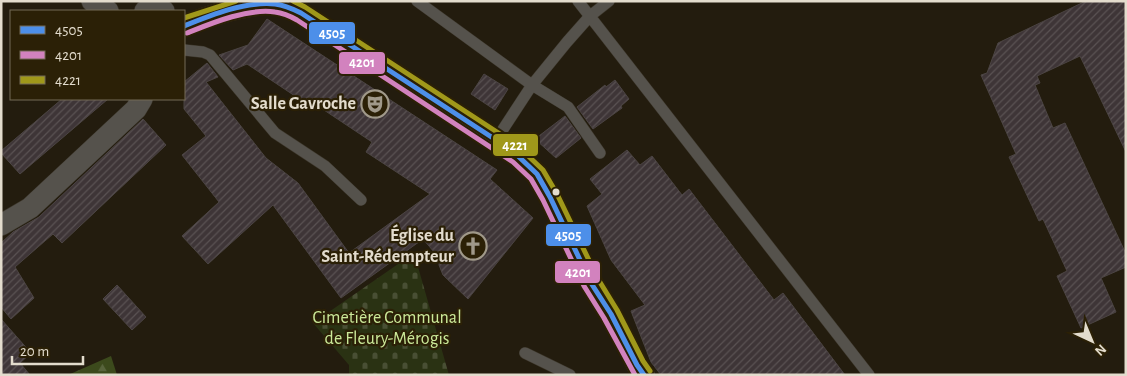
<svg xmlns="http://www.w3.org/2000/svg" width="1127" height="376" font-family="'Alegreya Sans',sans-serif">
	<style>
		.forest { fill: url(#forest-firs) }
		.cemetery { fill: url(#cemetery-stones) }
		.building { fill: url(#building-hatch); stroke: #4b4443 }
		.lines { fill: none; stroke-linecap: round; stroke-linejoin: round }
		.lane-casing { stroke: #3c362a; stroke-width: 12 }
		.street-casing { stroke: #3c362a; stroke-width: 22 }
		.lane { stroke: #55524c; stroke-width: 11 }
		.street { stroke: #55524c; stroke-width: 21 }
		.bus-1-casing { stroke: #2b2006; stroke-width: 9 }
		.bus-2-casing { stroke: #2b2006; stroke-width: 9 }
		.bus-3-casing { stroke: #2b2006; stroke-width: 9 }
		.bus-1 { stroke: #4d8fe9; stroke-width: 5 }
		.bus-2 { stroke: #d282be; stroke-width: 5 }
		.bus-3 { stroke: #a0981a; stroke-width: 5 }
		.bus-dot { fill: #e3dccd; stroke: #2b2006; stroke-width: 2 }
		.labels { text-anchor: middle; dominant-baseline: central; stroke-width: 4.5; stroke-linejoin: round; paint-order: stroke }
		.poi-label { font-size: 18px; font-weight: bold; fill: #e3dccd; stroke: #2b2006; text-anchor: end }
		.park-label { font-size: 18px; fill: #cbe999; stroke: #2b2006 }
		.line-badge { stroke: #2b2006; stroke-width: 2 }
		.badge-label { font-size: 14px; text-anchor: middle; font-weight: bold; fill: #fff }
	</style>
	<defs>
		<pattern id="forest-firs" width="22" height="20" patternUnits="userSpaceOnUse" patternTransform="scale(1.25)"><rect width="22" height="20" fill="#3c4a1c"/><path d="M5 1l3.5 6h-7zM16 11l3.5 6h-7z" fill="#58643c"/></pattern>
		<pattern id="cemetery-stones" width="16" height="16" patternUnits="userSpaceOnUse" patternTransform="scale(1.25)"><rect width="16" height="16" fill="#2a3213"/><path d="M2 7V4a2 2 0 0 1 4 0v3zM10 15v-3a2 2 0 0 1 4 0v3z" fill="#494f34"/></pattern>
		<pattern id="building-hatch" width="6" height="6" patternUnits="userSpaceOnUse" patternTransform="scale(1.25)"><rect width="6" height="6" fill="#3e3537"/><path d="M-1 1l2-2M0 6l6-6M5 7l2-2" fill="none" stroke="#5a5253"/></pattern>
	</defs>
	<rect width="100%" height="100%" fill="#231c0e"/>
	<path class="forest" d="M111,356L117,375H68Z"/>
	<path class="cemetery" d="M414,253L449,375H349V365L313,323Z"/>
	<path class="building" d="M1086,1H1126V152L1080,56L1037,76L1040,83L1035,85L1053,128L1065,123L1126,254V267L1101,278L1116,312L1081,328L1057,276L1067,271L1043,219L1039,221L1009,157L1016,154L981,75L987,73L998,43Z
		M267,19L497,170L490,179L533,218L468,299L443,275L439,265L440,259L423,239L341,298L273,205L208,264L182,236L219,202L182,155L206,136L184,109V82L207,63L218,77L206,82L266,158L298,183L349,253L430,194L366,152L372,142L318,106L313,108L247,64L233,70L219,55L248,45Z
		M484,74L508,89L495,110L471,94Z
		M615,80L629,99L621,106L622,108L593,129L577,107L605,85L606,87Z
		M62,99H108L20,174L1,153V151Z
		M565,116L581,138L556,158L535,139Z
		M143,119L166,145L62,243L53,234L15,267L34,298L11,319L1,307V243L13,232L39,217Z
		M627,150L640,165L652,156L682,195L689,189L774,300L783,293L845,375H661L651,362L631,311L645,305L611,260L587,206L602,194L590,179Z
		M117,285L146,317L132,330L103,299Z
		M1,319L31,353L20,363L30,375H1Z"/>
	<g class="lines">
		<g class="lane-casing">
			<path id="lane" d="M417,1L532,85L568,107L600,153
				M578,1L869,375
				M184,50L203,52L210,55L275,133L325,166L361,200
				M496,140L532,85L567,42L590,16L609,1
				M525,353L570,375"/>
		</g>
		<g class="street-casing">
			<path id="street" d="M92,1L108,11
				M145,11H164
				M184,26C209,16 244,4 271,4C282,4 292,9 301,13L496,140L518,156L537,174L550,197L591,283L611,314L637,365L644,375
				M1,225L30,208L136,109L142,99"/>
		</g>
		<use href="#lane" class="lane"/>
		<use href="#street" class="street"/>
		<g class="bus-1-casing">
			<path id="bus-1" d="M184,26C211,15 245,1 275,4C284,5 293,9 301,13L496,140L518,156L537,174L550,197L591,283L611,314L637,365L644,375"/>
		</g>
		<g class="bus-2-casing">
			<path id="bus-2" d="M187,33C212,23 248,8 275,12C283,13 290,16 297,20L513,162L531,179L543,200L584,286L604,318L635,375"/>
		</g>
		<g class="bus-3-casing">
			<path id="bus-3" d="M293,1L305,7L500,134L523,151L543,170L557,194L598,279L617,310L643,361L650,371
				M184,18L236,1"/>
		</g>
		<use href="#bus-1" class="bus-1"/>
		<use href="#bus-2" class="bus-2"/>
		<use href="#bus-3" class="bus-3"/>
	</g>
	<defs>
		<g id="theatre-ring" transform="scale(1.4375)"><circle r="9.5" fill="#2b2006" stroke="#a0998a" stroke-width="1.5"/><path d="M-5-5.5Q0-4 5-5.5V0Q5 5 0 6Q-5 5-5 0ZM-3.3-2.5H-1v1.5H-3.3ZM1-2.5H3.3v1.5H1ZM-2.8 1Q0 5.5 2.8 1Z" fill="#a0998a"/></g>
		<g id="church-ring" transform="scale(1.4375)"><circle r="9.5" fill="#2b2006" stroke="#a0998a" stroke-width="1.5"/><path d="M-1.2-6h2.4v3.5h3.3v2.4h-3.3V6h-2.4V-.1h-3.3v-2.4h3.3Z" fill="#a0998a"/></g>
	</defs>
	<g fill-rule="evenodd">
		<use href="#theatre-ring" x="375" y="104"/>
		<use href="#church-ring" x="473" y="246"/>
	</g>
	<circle class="bus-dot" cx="556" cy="192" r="4.5"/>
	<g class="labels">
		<g class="poi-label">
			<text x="356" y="104">Salle Gavroche</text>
			<text x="454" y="236">Église du<tspan x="454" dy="21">Saint-Rédempteur</tspan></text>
		</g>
		<g class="park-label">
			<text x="387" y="318">Cimetière Communal<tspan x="387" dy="21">de Fleury-Mérogis</tspan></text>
		</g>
	</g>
	<g class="line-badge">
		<rect x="308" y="21" width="48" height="24" rx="5" fill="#4d8fe9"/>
		<rect x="338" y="51" width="48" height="24" rx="5" fill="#d282be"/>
		<rect x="492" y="133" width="47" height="24" rx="5" fill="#a0981a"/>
		<rect x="545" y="223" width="47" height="24" rx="5" fill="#4d8fe9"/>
		<rect x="554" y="260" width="47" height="24" rx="5" fill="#d282be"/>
	</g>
	<g class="badge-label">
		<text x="332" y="38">4505</text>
		<text x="362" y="67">4201</text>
		<text x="515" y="150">4221</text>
		<text x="568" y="240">4505</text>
		<text x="578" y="277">4201</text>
	</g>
	<rect width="1127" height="376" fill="none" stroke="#e3dccd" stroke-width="5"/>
	<rect x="10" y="10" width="175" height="90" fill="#2b2006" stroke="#756b56"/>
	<rect x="20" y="26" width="25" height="8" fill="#4d8fe9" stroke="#756b56"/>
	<text x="55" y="35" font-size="15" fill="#e3dccd">4505</text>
	<rect x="20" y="51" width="25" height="8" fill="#d282be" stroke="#756b56"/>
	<text x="55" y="60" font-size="15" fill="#e3dccd">4201</text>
	<rect x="20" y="76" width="25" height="8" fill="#a0981a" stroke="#756b56"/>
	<text x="55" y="85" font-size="15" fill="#e3dccd">4221</text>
	<g transform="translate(1092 341) rotate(136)" stroke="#2b2006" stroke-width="4" paint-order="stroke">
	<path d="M0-4L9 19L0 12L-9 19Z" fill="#e3dccd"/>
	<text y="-8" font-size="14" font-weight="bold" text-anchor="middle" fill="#e3dccd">N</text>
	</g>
	<path d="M12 356v8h71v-8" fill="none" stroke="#e3dccd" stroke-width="2.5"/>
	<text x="20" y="356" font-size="15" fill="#e3dccd" stroke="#2b2006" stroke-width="4" paint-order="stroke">20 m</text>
</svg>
